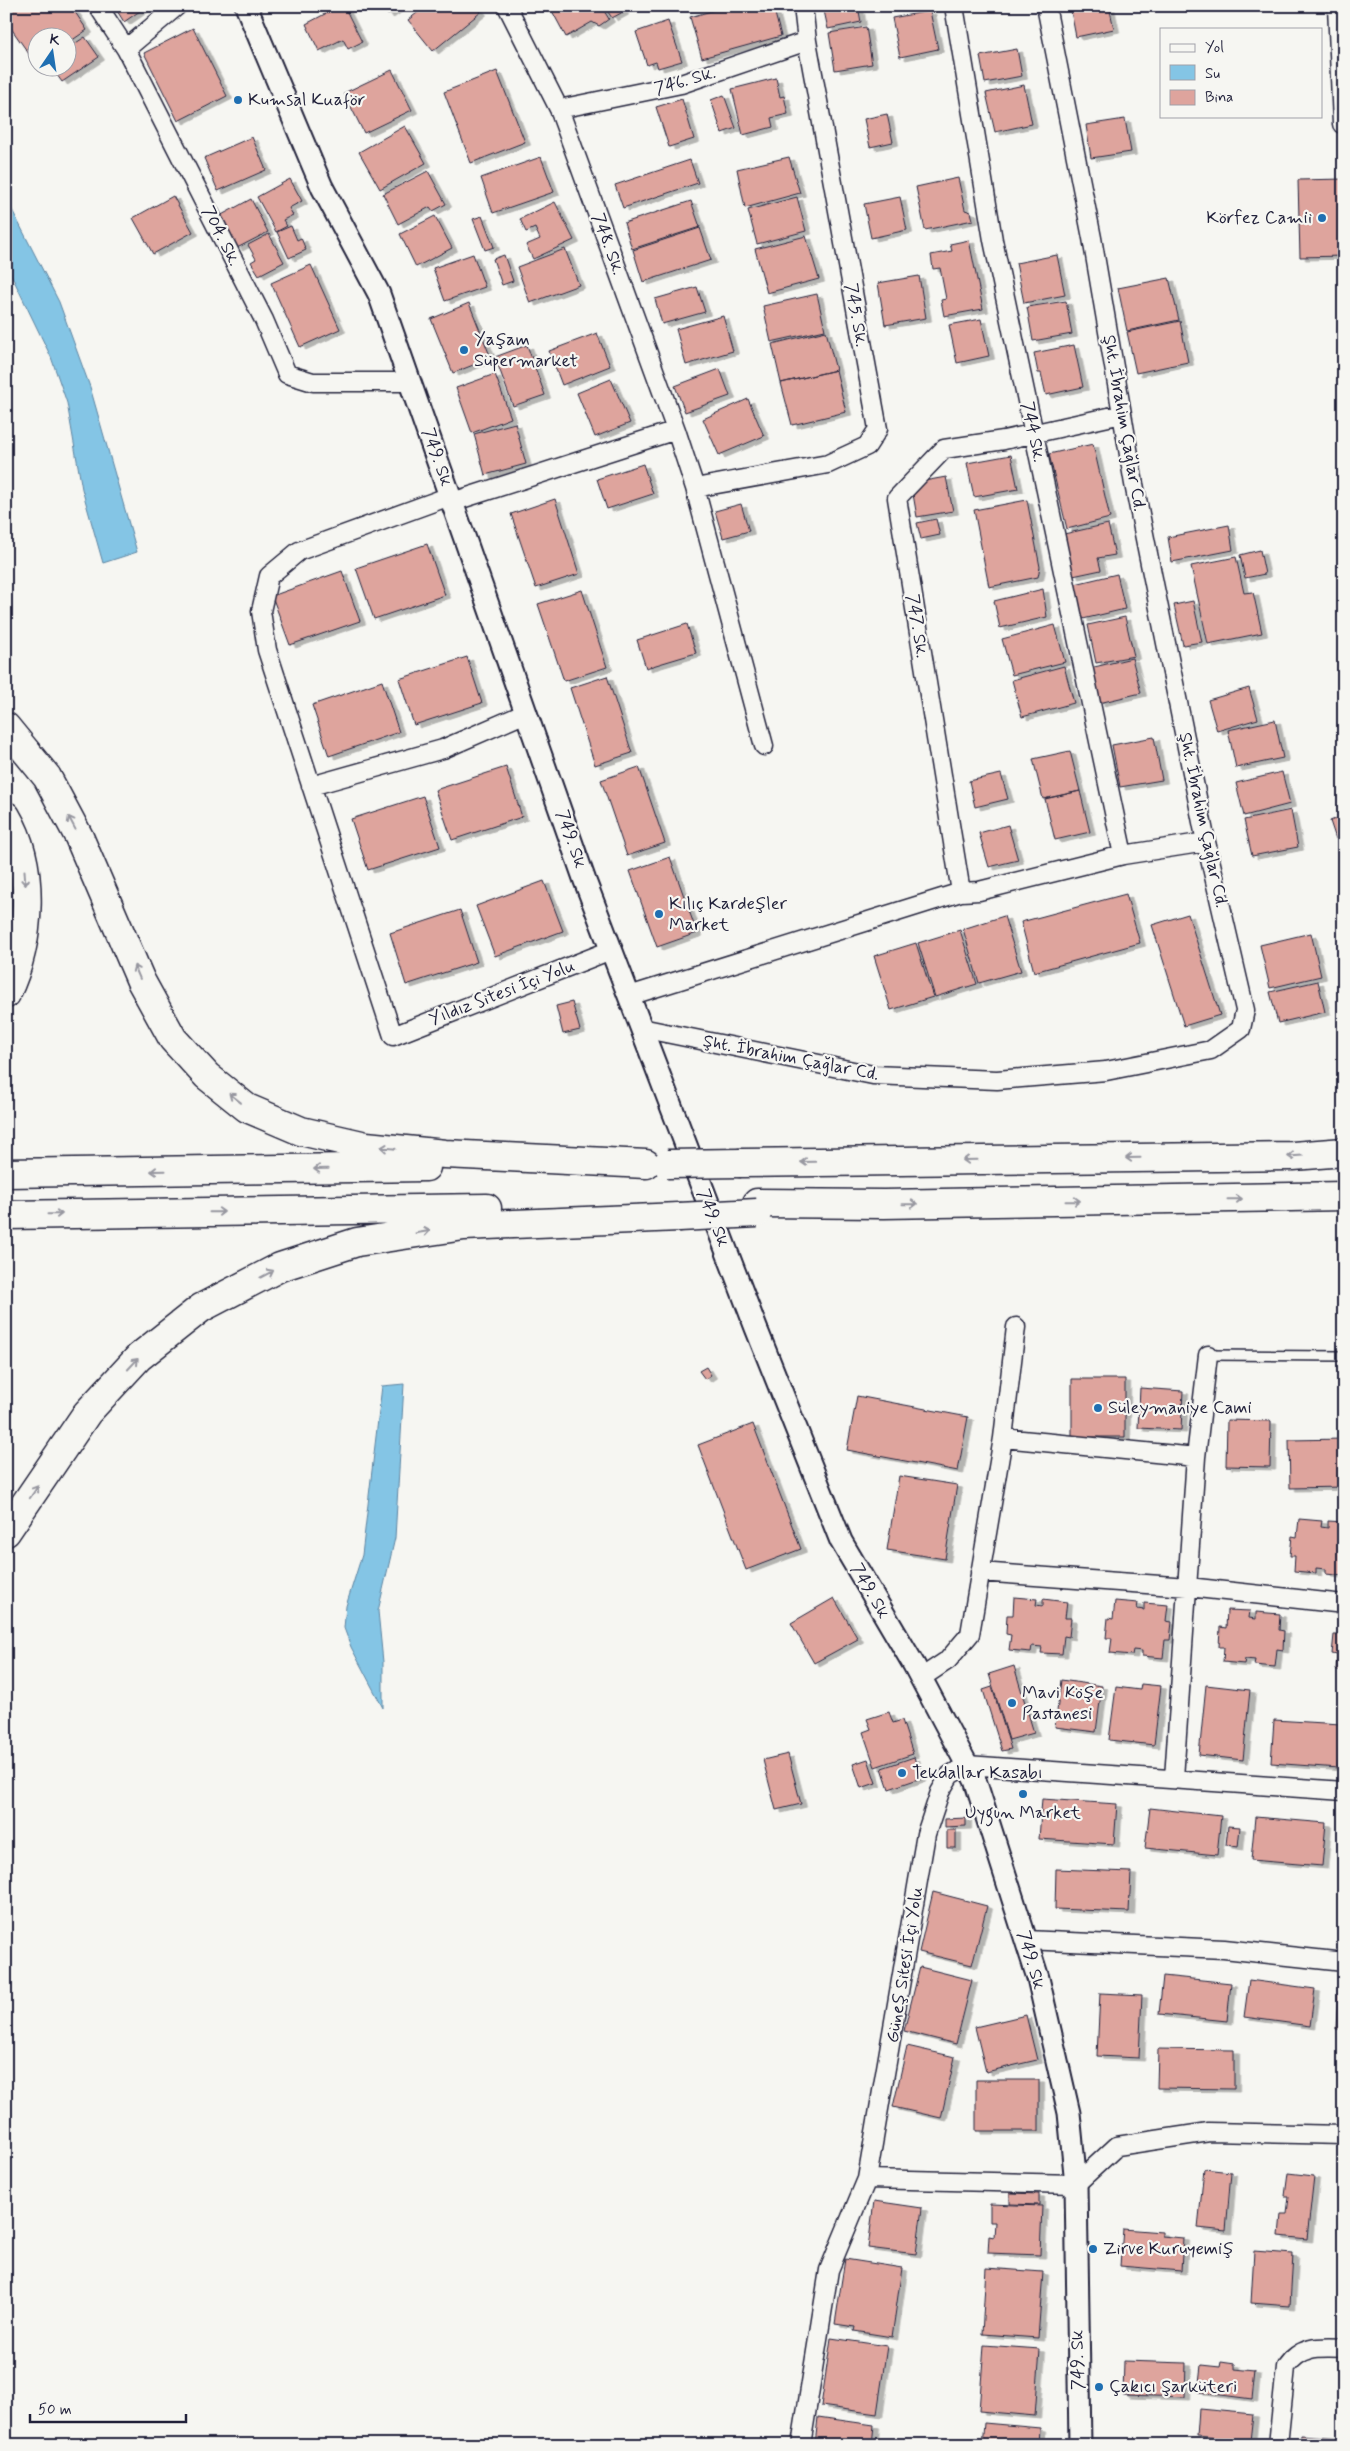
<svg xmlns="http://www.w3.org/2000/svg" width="1350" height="2451" font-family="Mynerve,sans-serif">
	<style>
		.water { fill: #84c5e5; stroke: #5d84a1 }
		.building { fill: #dea49d; stroke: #22223b; filter: url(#shadow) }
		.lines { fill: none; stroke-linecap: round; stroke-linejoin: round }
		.service-casing { stroke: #22223b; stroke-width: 12 }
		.minor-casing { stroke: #22223b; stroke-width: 21 }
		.tertiary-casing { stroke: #22223b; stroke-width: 25 }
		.trunk-casing { stroke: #22223b; stroke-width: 31 }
		.motorway-casing { stroke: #22223b; stroke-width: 31 }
		.service { stroke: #f6f6f2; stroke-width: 9 }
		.minor { stroke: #f6f6f2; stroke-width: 18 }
		.tertiary { stroke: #f6f6f2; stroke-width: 21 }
		.trunk { stroke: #f6f6f2; stroke-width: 28 }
		.motorway { stroke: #f6f6f2; stroke-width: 28 }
		.motorway-bridge-casing { stroke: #22223b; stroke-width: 31; stroke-linecap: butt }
		.motorway-bridge { stroke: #f6f6f2; stroke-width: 28 }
		.oneway { stroke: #9797a0 }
		.poi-dot { fill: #1f6fb2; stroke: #f6f6f2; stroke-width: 2 }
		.labels { text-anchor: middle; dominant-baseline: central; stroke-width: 4.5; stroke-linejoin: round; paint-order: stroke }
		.street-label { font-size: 18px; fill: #22223b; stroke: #f6f6f2 }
		.poi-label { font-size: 18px; fill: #22223b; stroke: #f6f6f2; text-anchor: start }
	</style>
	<defs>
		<filter id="shadow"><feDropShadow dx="5.5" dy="3" stdDeviation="0" flood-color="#0004"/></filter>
	</defs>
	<rect width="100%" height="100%" fill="#f6f6f2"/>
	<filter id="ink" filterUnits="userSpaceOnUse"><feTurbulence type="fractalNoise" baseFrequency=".02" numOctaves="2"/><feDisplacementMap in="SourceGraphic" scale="10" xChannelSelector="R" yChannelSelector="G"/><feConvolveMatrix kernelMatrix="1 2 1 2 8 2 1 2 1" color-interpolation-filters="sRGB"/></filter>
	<g filter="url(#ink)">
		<path class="water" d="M6,198L59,302L90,387L137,552L103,563L82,489L67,403L51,357L6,264Z
			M404,1384L395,1538L378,1611L383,1662V1708L351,1647L344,1628L346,1606L362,1555L382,1386Z"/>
		<path class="building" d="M6,6H71L87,30L68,43V38H38L36,64L6,21Z
			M114,6H147L124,22Z
			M340,6H344L362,42L348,49L343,39L319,51L306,24Z
			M382,6H401L388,15Z
			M426,6H476L481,12L433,51L408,20Z
			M553,6H601L609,19L599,26L592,22L566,37L551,9Z
			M604,6H621L623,12L612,18Z
			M729,6H773L781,36L702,58L690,17Z
			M823,6H858L861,22L828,29Z
			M1070,6H1109L1114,29L1076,37Z
			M930,11L938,49L900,57L892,18Z
			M668,21L682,61L658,68L656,62L647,65L636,32Z
			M866,27L872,64L835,70L829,33Z
			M193,28L227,96L178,121L144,53Z
			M85,37L99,57L62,82L52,68H68V48Z
			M1017,49L1022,76L985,83L980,56Z
			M392,70L412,110L364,133L344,93Z
			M497,71L525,142L471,163L444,92Z
			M776,78L780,97L784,96L788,114L771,118L773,127L743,135L732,89Z
			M1024,85L1032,124L995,132L986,93Z
			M724,95L736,128L722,133L711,100Z
			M682,99L694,139L669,147L656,107Z
			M887,114L893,142L870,147L864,119Z
			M1125,119L1131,152L1091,158L1086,125Z
			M405,126L426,163L380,189L359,152Z
			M252,137L266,170L218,191L204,158Z
			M541,157L554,192L493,213L481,178Z
			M789,157L800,193L745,208L737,169Z
			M690,160L698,183L623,208L615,185Z
			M428,171L446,204L433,211L430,207L398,224L383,194Z
			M958,178L965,210L971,212L973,220L925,230L916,187Z
			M290,179L302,201L289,208L293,215L283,220L287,226L276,232L257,197Z
			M1344,179V256L1300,257L1298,180Z
			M173,196L193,232L153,254L133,218Z
			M797,197L806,231L757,244L748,210Z
			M900,197L907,230L871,238L864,204Z
			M251,199L268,232L237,248L230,235L227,237L216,218Z
			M691,201L700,227L632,249L624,223Z
			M555,202L574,240L533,259L526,245L540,239L535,228L526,232L520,219Z
			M435,216L452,248L416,267L400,234Z
			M482,216L494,247L485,250L473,219Z
			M291,226L297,240L301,238L306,250L289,258L277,232Z
			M700,228L711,260L643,282L633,250Z
			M269,234L284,262L259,275L251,262L256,259L248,245Z
			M806,236L819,279L767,293L755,249Z
			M969,240L983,309L944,316L941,300L946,299L940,268L933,269L931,255L952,251L950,244Z
			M565,249L579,285L530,303L517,267Z
			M473,254L485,287L445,301L433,268Z
			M504,255L513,281L502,285L493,259Z
			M1057,255L1065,295L1024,303L1016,263Z
			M311,265L340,329L300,347L271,283Z
			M919,276L926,318L885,325L878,283Z
			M1169,278L1179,320L1127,331L1118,288Z
			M697,287L705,312L662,324L655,299Z
			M817,294L825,330L771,342L763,306Z
			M1066,301L1072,334L1033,341L1027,307Z
			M469,303L491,358L453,373L431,319Z
			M723,316L733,351L686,365L676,329Z
			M981,319L989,356L957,363L949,325Z
			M1180,321L1188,362L1136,373L1127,332Z
			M826,331L836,370L781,383L772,344Z
			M597,333L610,366L562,385L549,351Z
			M527,345L545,395L513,406L495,357Z
			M1074,345L1083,387L1046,395L1041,373H1038L1034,353Z
			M720,369L730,396L685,412L675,386Z
			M836,370L846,412L792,425L781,383Z
			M495,374L511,418L472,433L456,388Z
			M611,379L630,423L595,437L577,393Z
			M748,399L764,436L719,455L703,419Z
			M515,423L526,464L485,475L474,434Z
			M1093,444L1110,518L1067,529L1049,454Z
			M1011,455L1018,489L974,497L967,463Z
			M643,464L653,494L607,509L597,479Z
			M946,477L953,511L917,517L913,494L924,481Z
			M555,499L579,574L536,588L511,514Z
			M1027,500L1040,567L1038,577L989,587L974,510Z
			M741,504L749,531L723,538L715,511Z
			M936,519L940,535L921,539L917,523Z
			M1108,524L1115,555L1098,558L1101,570L1073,576L1064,534Z
			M1229,525L1233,550L1172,562L1168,537Z
			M427,544L445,595L374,619L356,568Z
			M1260,550L1265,574L1245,578L1240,555Z
			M1236,557L1244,593L1253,592L1262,633L1208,644L1191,566Z
			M342,571L360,621L290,645L272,596Z
			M1117,574L1125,609L1083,619L1075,584Z
			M1043,589L1047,617L1000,628L994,601Z
			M582,590L607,667L564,681L538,604Z
			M1193,601L1202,642L1183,645L1174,605Z
			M1125,617L1134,656L1096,663L1088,625Z
			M687,624L696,653L646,668L637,640Z
			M1055,625L1065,662L1012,675L1002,639Z
			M467,657L482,703L414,725L399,679Z
			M1132,658L1141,693L1099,703L1090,668Z
			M1064,666L1074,703L1022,717L1012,680Z
			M607,676L632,753L595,765L570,688Z
			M382,681L399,732L329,756L312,705Z
			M1249,688L1258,719L1217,731L1208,700Z
			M1275,720L1283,758L1236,768L1228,730Z
			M1154,737L1162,780L1120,787L1112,745Z
			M1070,751L1080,791L1043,799L1033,759Z
			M506,767L522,817L452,840L435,790Z
			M639,767L665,843L627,856L601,780Z
			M1282,772L1290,804L1244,816L1236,783Z
			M1001,774L1008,799L975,807L969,781Z
			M1080,791L1090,832L1055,840L1045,799Z
			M423,796L440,847L368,870L351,819Z
			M1291,810L1298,847L1252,856L1244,820Z
			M1343,816L1344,836L1336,839L1330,821Z
			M1008,825L1018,860L989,867L979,833Z
			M670,857L697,933L657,947L630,871Z
			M544,881L563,931L495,956L476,906Z
			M1126,894L1140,943L1034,972L1021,922Z
			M460,910L477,962L406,985L390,933Z
			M1188,914L1220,1015L1184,1026L1152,925Z
			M1004,916L1021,971L979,983L963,929Z
			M960,930L977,984L935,997L918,943Z
			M1311,933L1321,976L1270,988L1260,945Z
			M916,943L933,997L891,1010L874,956Z
			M1318,981L1325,1012L1278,1023L1270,992Z
			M572,1002L580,1030L563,1034L556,1006Z
			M706,1367L711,1375L705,1379L699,1371Z
			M1072,1379H1125V1437H1072Z
			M1140,1388L1183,1391L1181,1430L1138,1428Z
			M857,1396L968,1417L958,1471L847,1450Z
			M1227,1420L1271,1421L1270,1467L1226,1466Z
			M753,1424L801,1549L746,1570L698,1445Z
			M1344,1439V1487L1290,1488L1289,1440Z
			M899,1476L957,1485L945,1559L887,1550Z
			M1299,1519L1322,1521L1321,1527L1328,1528V1521L1344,1522V1576L1326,1574V1569L1316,1568V1573L1294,1571L1295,1556H1290L1292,1536L1297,1537Z
			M1014,1597L1037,1599L1036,1605L1043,1606V1599L1067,1602L1065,1618H1071L1069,1637L1064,1636L1062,1654L1041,1653L1042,1647L1032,1646L1031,1652L1009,1650L1011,1635L1006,1634L1007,1615H1013Z
			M834,1598L858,1639L814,1663L791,1623Z
			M1115,1601L1138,1603L1137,1609L1144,1610V1603L1168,1605L1166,1621L1172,1622L1170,1640H1165L1163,1658L1142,1656V1651L1133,1650L1132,1655L1110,1653L1112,1638H1106L1108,1618L1113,1619Z
			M1227,1610L1250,1611L1249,1618L1256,1619V1612L1280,1614L1279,1630L1284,1631L1283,1650L1277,1649L1275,1667L1254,1665L1255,1660L1245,1659L1244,1664L1223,1662L1224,1647H1219L1220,1627L1226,1628Z
			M1341,1617H1344V1671L1336,1670L1337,1655L1332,1654L1334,1635H1339Z
			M1014,1666L1034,1733L1009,1740L989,1674Z
			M1061,1680L1102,1686L1096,1732L1055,1727Z
			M1141,1684L1161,1686L1154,1745L1109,1740L1116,1687L1140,1690Z
			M1206,1685L1250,1690L1243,1760L1199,1755Z
			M992,1687L1011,1749L1002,1751L983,1690Z
			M889,1712L893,1723L902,1720L913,1754L875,1767L863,1732L871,1729L867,1719Z
			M1274,1720L1341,1724L1338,1768L1271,1763Z
			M788,1754L801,1804L776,1810L763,1760Z
			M914,1757L921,1778L889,1789L882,1768Z
			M868,1759L876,1783L861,1788L853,1764Z
			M1042,1799L1117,1804L1114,1844L1039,1839Z
			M1150,1808L1221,1816L1217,1855L1145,1848Z
			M1255,1817L1326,1823L1322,1866L1251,1860Z
			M966,1818V1826L945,1827V1819Z
			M1228,1826L1240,1827L1238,1847L1226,1845Z
			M947,1830H956V1848H947Z
			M1056,1869L1131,1872L1129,1912L1055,1909Z
			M933,1892L987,1906L972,1965L919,1952Z
			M920,1967L972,1980L956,2044L904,2031Z
			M1163,1976L1231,1983L1227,2021L1159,2014Z
			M1249,1980L1315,1989L1310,2026L1244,2017Z
			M1338,1989H1344V2029H1336Z
			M1100,1993L1142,1995L1139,2058L1097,2056Z
			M1026,2015L1037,2060L986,2072L975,2027Z
			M907,2046L955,2057L941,2118L893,2107Z
			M1158,2049L1234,2050V2089L1157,2088Z
			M976,2080H1039V2131H976Z
			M1204,2169L1231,2172L1226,2231L1198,2228Z
			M1288,2173L1314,2176L1307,2239L1279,2236L1281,2214H1287L1289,2196H1285Z
			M1010,2193L1039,2194V2205L1010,2204Z
			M874,2201L922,2208L916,2254L868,2248Z
			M990,2204L1042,2206L1040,2255L988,2253L989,2236L994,2237L995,2222H990Z
			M1123,2229L1162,2232V2236L1183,2238L1181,2271L1120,2266Z
			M1254,2251L1293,2254L1290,2306L1251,2303Z
			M845,2259L902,2268L892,2337L854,2331L855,2327L835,2324Z
			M986,2268L1043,2272L1038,2338L982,2334Z
			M831,2338L887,2346L877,2414L821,2406Z
			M984,2345L1040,2349L1035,2416L979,2411Z
			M1124,2361L1186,2363L1185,2397L1123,2395Z
			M1221,2362L1235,2364V2369L1255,2371L1252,2399L1198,2392L1201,2365L1220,2367Z
			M1199,2409L1253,2414L1250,2441L1197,2436Z
			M818,2417L874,2425L872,2445H815Z
			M984,2423L1040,2428L1039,2445H982Z
			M1301,2435L1344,2438V2445H1300Z"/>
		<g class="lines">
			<g class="service-casing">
				<path id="service" d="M1208,1355L1344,1356"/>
			</g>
			<g class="minor-casing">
				<path id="minor" d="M98,6L126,49
					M177,6L126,49L264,320L287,374L313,382H410
					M507,6L559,109L676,430L695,488L764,746
					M954,6L993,240L1123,855
					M1337,6L1342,124
					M559,109L681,84L807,41
					M1122,414L1004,440L944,449L897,498L961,892L979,891L1123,855L1206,842
					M695,488L828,464L867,446L878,429L807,41L803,6
					M450,496L299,551L269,576L261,611L267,650L393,1036L611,950
					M452,502L676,430
					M311,786L443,749L526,713
					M629,996L961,892
					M641,1028L873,1075L997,1080L1106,1071L1211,1050L1241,1029L1245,1010L1206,842L1134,484L1092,238L1046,6
					M1003,1438L1196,1457
					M980,1572L1188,1587L1344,1604
					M921,1678L948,1660L970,1634L1003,1438L1016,1327
					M1174,1778L1196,1457L1208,1355
					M1026,1940L1224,1949L1344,1962
					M867,2179L1076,2184L1117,2146L1209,2132L1344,2135
					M801,2445L829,2270L867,2179L926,1834L940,1792L950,1775L967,1765L1344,1791
					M1278,2445L1286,2367C1301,2345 1320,2347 1344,2348"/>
			</g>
			<g class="tertiary-casing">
				<path id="tertiary" d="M246,6L322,187L379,294L585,881L756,1328L841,1541L914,1665L975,1780L1038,1978L1069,2113L1076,2184L1080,2445"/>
			</g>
			<g class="trunk-casing">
				<path id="trunk" d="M6,816C36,866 31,943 6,994"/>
			</g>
			<g class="motorway-casing">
				<path id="motorway" d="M6,727L47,777L79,837L141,981L173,1039L207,1076L247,1108L301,1131L366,1146L445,1154L646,1164
					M741,1163L1293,1156L1344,1152
					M6,1173L426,1167
					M757,1203L884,1204L1344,1196
					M6,1215L487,1208
					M6,1532L87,1413L139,1357L201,1308L280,1267L357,1242L464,1226L679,1217"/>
			</g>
			<use href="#service" class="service"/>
			<use href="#minor" class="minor"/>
			<use href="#tertiary" class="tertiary"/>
			<use href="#trunk" class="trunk"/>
			<use href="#motorway" class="motorway"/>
			<g class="motorway-bridge-casing">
				<path id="motorway-bridge" d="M667,1164L741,1163
					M679,1217L757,1213"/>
			</g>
			<use href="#motorway-bridge" class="motorway-bridge"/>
		</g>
		<defs><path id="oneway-shaft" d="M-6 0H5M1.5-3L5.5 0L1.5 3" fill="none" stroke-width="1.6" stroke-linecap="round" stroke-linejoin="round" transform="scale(1.25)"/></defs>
		<g class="oneway">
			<use href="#oneway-shaft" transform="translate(72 823) rotate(-118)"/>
			<use href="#oneway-shaft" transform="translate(25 878) rotate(86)"/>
			<use href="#oneway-shaft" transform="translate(137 972) rotate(-113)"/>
			<use href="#oneway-shaft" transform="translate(235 1098) rotate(-142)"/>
			<use href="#oneway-shaft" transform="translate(388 1148) rotate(-174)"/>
			<use href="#oneway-shaft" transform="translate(1295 1156) rotate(176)"/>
			<use href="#oneway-shaft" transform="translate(1133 1158) rotate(179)"/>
			<use href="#oneway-shaft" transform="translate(970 1160) rotate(179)"/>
			<use href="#oneway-shaft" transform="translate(808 1162) rotate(179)"/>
			<use href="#oneway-shaft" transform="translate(321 1169) rotate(179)"/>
			<use href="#oneway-shaft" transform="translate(158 1171) rotate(179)"/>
			<use href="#oneway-shaft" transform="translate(1235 1199) rotate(-1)"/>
			<use href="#oneway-shaft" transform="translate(1073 1201) rotate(-1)"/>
			<use href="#oneway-shaft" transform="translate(910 1204) rotate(-1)"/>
			<use href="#oneway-shaft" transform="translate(217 1212) rotate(-1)"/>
			<use href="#oneway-shaft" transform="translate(55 1214) rotate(-1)"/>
			<use href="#oneway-shaft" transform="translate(423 1232) rotate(-9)"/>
			<use href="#oneway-shaft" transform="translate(267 1274) rotate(-28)"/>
			<use href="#oneway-shaft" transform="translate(133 1364) rotate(-47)"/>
			<use href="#oneway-shaft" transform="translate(34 1492) rotate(-56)"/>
		</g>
	</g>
	<g class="poi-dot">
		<circle cx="238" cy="100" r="5"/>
		<circle cx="1322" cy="218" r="5"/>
		<circle cx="464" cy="350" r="5"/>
		<circle cx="659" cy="914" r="5"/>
		<circle cx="1098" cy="1408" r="5"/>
		<circle cx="1012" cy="1703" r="5"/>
		<circle cx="902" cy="1773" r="5"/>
		<circle cx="1023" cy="1794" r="5"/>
		<circle cx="1093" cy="2249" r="5"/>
		<circle cx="1099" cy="2387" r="5"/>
	</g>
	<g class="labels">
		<g class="street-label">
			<text transform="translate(685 81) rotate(-16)">746. Sk.</text>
			<text transform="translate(221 236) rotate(63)">704. Sk.</text>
			<text transform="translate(608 244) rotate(70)">748. Sk.</text>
			<text transform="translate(856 315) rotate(80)">745. Sk.</text>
			<text transform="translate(1124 423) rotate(80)">Şht. İbrahim Çağlar Cd.</text>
			<text transform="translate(1033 432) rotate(78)">744 Sk.</text>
			<text transform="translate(437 457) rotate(71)">749. Sk</text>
			<text transform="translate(917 626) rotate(81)">747. Sk.</text>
			<text transform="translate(1203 820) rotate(78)">Şht. İbrahim Çağlar Cd.</text>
			<text transform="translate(571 839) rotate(71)">749. Sk</text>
			<text transform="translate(502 993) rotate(-21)">Yıldız Sitesi İçi Yolu</text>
			<text transform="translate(791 1058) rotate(11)">Şht. İbrahim Çağlar Cd.</text>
			<text transform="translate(713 1218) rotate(69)">749. Sk</text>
			<text transform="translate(870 1591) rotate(60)">749. Sk</text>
			<text transform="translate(1031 1960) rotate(74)">749. Sk</text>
			<text transform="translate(905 1965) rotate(-81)">Güneş Sitesi İçi Yolu</text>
			<text transform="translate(1078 2360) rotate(-91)">749. Sk</text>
		</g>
		<g class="poi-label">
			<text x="248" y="100">Kumsal Kuaför</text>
			<text x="1312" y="218" text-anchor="end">Körfez Camii</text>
			<text x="474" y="340">Yaşam<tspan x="474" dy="21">Süpermarket</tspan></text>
			<text x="669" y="904">Kılıç Kardeşler<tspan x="669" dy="21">Market</tspan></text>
			<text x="1108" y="1408">Süleymaniye Cami</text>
			<text x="1022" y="1693">Mavi Köşe<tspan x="1022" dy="21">Pastanesi</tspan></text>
			<text x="912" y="1773">Tekdallar Kasabı</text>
			<text x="1023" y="1813" text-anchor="middle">Uygun Market</text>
			<text x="1103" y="2249">Zirve Kuruyemiş</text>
			<text x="1109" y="2387">Çakıcı Şarküteri</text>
		</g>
	</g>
	<rect width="1350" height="2451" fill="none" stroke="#f6f6f2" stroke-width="25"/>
	<rect x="12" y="12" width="1325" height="2426" fill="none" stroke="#22223b" stroke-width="2" filter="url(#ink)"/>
	<rect x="1160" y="28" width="162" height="90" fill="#f6f6f2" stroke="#a1a1a9"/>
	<rect x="1170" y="44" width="25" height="8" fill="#f6f6f2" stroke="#a1a1a9"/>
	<text x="1205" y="52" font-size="15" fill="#22223b">Yol</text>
	<rect x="1170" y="65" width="25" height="15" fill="#84c5e5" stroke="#a1a1a9"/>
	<text x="1205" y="78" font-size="15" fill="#22223b">Su</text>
	<rect x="1170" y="90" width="25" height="15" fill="#dea49d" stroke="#a1a1a9"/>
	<text x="1205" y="102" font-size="15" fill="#22223b">Bina</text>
	<g transform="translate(52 52) rotate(13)"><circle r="24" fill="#f6f6f2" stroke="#a1a1a9"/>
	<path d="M0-4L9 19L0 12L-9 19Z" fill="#1f6fb2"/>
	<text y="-8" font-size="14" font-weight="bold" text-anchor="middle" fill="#22223b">K</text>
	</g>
	<path d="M30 2414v8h156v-8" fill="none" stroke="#22223b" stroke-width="2.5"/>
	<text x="38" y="2414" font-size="15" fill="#22223b" stroke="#f6f6f2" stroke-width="4" paint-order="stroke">50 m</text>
</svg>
